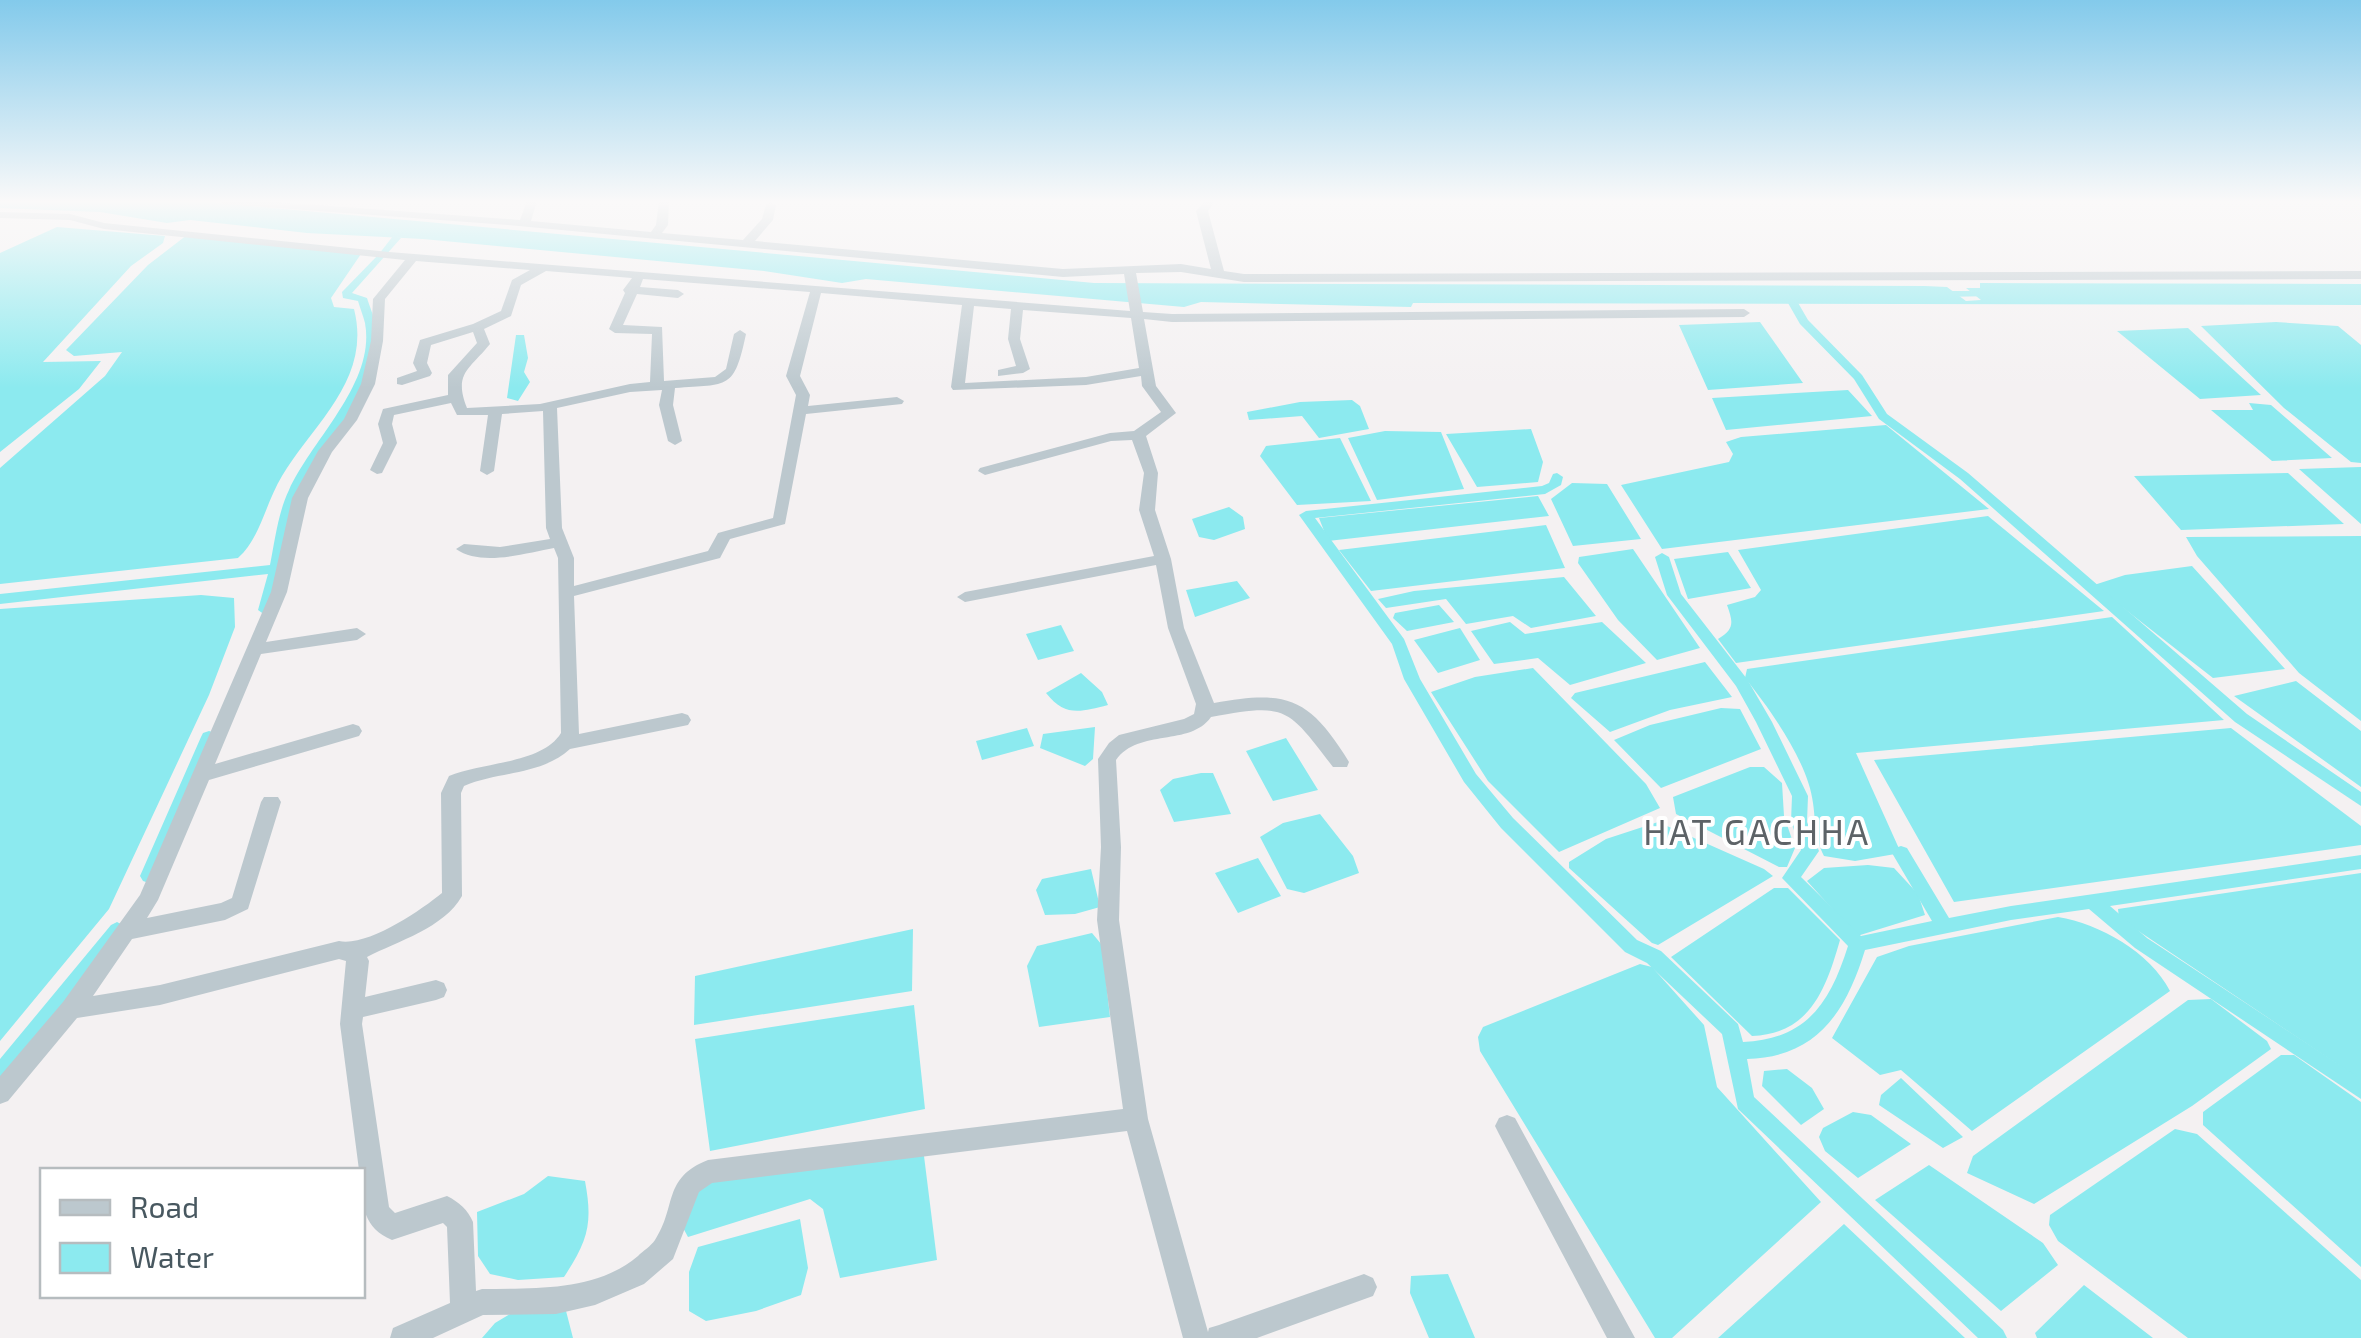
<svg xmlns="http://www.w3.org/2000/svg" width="2361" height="1338" font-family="'Exo 2',sans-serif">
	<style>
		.water { fill: #8ceaef }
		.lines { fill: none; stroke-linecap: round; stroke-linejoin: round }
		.canal { fill: #8ceaef; fill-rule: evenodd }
		.minor { fill: #bcc8ce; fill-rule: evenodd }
		.labels { text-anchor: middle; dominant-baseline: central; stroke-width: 8; stroke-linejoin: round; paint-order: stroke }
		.neighbourhood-label { font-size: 35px; letter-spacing: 2.5px; fill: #5d6367; stroke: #fff }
	</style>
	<rect width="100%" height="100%" fill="#f4f1f2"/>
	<path class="water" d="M0,201H197L1094,283L1925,286L1947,287L1966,301L1981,300L1966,288H1980V283L2361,284V305L1413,303L1411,307L1201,302L1184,307L866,279L842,283L764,271L423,239L307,233L190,220L167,223L100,212L0,208Z
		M57,227L165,236L163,243L131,266L43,362L101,361L79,389L0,452V253Z
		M187,235L363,251L331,298L334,307L354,309C372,379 314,423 282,476C266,502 260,539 238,558L0,584V468L105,376L122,352L74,356L66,350L148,265Z
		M1760,322L1803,383L1708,390L1679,325Z
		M2276,322L2338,326L2361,345V463L2351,462L2284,408L2201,326Z
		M2188,328L2261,395L2200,399L2117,331Z
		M516,335H524L528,358L524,372L530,382L518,401L507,398Z
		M1848,390L1872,416L1726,430L1712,398Z
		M1352,400L1360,406L1369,429L1319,438L1302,416L1249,420L1247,412L1300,402Z
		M2249,403L2271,405L2332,458L2272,461L2211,410H2253Z
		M1886,425L1989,509L1662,549L1621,485L1729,462L1733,454L1726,442L1741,437Z
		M1531,429L1543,462L1538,482L1477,487L1446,434Z
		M1385,431L1441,432L1464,489L1377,500L1348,438Z
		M1340,438L1371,501L1297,505L1260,456L1266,446Z
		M2361,467V524L2299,469Z
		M2288,473L2344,524L2181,530L2134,476Z
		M1572,483L1607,484L1641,539L1573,546L1551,499Z
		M1538,496L1549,516L1328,541L1319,518Z
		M1229,507L1243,517L1245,529L1214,540L1199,537L1192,519Z
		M1988,516L2104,611L1736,663L1718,639C1735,629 1733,622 1727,605L1755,597L1761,590L1738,550Z
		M1546,525L1565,568L1371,591L1339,550Z
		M2361,536V721L2299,673L2197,556L2186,537Z
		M1633,549L1700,648L1657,660L1618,620L1578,563L1579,557Z
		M1728,552L1751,588L1688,599L1674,559Z
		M2192,566L2285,669L2213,678L2094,585L2125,575Z
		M1564,577L1596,616L1531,628L1513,616L1466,624L1446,599L1386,608L1378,599L1414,591Z
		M1237,581L1250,598L1195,617L1186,590Z
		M201,595L234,598L235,627L209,695L109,909L0,1041V609Z
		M1439,605L1454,622L1407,631L1393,618L1395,613Z
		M2112,617L2224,720L1856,753L1901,853L1855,861L1824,856C1814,836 1816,824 1813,803C1808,762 1770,709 1745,678L1747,669Z
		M1510,622L1525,634L1602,622L1646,663L1570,685L1538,658L1494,664L1471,631Z
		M1061,625L1074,651L1038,660L1026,634Z
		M1460,628L1480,660L1438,673L1414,640Z
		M1705,662L1732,697L1670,710L1610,732L1571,698L1575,693Z
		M1533,668L1646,784L1660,808L1559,852L1488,781L1431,692L1475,677Z
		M1081,673L1102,692L1108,705C1080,712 1065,717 1046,693Z
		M2296,681L2361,731V787L2234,696Z
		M1721,708L1740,709L1761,749L1661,788L1614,740L1650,725Z
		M1095,727L1093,759L1085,766L1040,748L1043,734Z
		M1027,728L1034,746L982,760L976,741Z
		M2231,728L2361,826V845L1954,902L1874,760Z
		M1286,738L1318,790L1273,801L1246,751Z
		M1750,767H1764L1782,783L1784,816L1795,848L1787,867H1779L1676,814L1673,797Z
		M1201,773H1213L1231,814L1174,822L1160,790L1173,779Z
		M1320,814L1353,856L1359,873L1304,893L1287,889L1260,837L1283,823Z
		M1658,822L1764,869L1773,876L1658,945L1652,943L1569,868V862L1606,839Z
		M1258,858L1281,896L1238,913L1215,873Z
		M1868,865L1894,868L1918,894L1925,915L1857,936L1807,881L1824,868Z
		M1091,869L1100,907L1075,914L1045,915L1036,890L1042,879Z
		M2361,873V1080L2119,918L2118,909Z
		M1774,888H1788L1840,940C1826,989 1810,1034 1752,1036L1671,957Z
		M2058,917C2100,924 2150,952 2170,991L1972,1131L1901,1070L1880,1075L1832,1038L1877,957L1909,946Z
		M913,929L912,991L694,1025L695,976Z
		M1092,933L1102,945L1110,1017L1039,1027L1027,966L1037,946Z
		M1640,964L1652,967L1704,1025L1717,1087L1821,1202L1672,1338H1655L1480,1051L1478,1037L1483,1027Z
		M2211,999L2267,1041L2271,1049L2192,1106L2034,1204L1967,1173L1973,1156L2188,1000Z
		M914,1005L925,1109L710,1151L695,1039Z
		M2281,1055H2294L2361,1102V1267L2203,1125V1112Z
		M1787,1069L1812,1088L1824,1109L1801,1125L1762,1086L1764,1071Z
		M1901,1078L1963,1137L1943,1148L1879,1105L1881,1095Z
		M1853,1112L1871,1115L1911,1144L1858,1178L1825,1151L1819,1137L1823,1128Z
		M2175,1129L2197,1134L2361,1280V1338H2188L2058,1241L2049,1225L2050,1215Z
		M923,1148L937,1260L840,1278L823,1209L810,1199L688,1237L681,1224L700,1184Z
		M1929,1165L2043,1243L2058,1265L2001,1311L1875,1200Z
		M548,1176L585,1181C593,1224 588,1240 564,1277L518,1280L490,1274L478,1256L477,1212L524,1194Z
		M800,1219L808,1268L801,1295L756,1311L706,1321L689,1311V1272L698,1247Z
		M1844,1224L1965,1338H1718Z
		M1448,1274L1475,1338H1429L1410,1293L1411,1276Z
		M2084,1285L2153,1338H2037L2035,1333Z
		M525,1305L565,1307L573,1338H482L495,1323Z"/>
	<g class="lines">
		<path class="canal" d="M393,236L401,238L352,293L367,298C370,308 375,318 376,328C382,392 323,439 300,494C285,532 288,576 270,613L265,615L258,610L268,574L0,604V594L270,565C275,540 278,513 289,490C312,439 376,383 365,323C363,315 360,308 358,301L343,298L342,292L379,254Z
			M1992,291L1997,294L1996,296L1940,297L1935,294L1940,291Z
			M1789,301H1797L1808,320L1862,375L1887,414L1968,473L2247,714L2361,792V806L2235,722L1960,479L1879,419L1854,379L1800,324L1788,303Z
			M1557,473L1563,477L1561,485L1545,494L1315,518L1404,639L1420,679L1476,774L1513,818L1637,940L1661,951L1738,1024L1743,1042C1807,1039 1830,1003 1848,946L1782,878L1801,850L1791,822L1792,796L1756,722L1736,686L1667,595L1655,557L1662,553L1669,557L1681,594L1747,679L1772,722L1808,796L1807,822L1819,851L1801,877L1861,936L1932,921L1892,853L1895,848L1901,846L1907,848L1949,918L2011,906L2361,855V869L2110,906L2147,938L2361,1079V1099L2135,948L2089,909L2011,920L1865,950C1846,1012 1817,1057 1747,1059L1754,1097L2003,1330L2007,1338H1978L1738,1109L1722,1034L1647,963L1625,952L1501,828L1464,782L1404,679L1392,644L1299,515L1306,511L1542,486L1549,483L1553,474Z
			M209,731L215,733L217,737L158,876L155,881L149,883L143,881L140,876L201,737L203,733Z
			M117,922L123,925L126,930L123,935L7,1080L0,1083V1059L111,925Z"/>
		<path class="minor" d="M218,201H263L520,220L527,201H537L531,221L651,232L656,225L659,201H669L668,225L662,233L743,240L762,219L766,205L771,202L776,205L773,220L755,241L1063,269L1181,264L1211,269L1196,211L1205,201H1215L1208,211L1224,271L1244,274L2361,271V279L1244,282L1181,272L1136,273L1143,312L1172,314L1744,309L1750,313L1744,317L1172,322L1144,319L1156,386L1176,413L1146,436L1158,473L1155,510L1171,559L1184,628L1214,703C1287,690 1309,697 1349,762L1347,767H1333C1287,707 1287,703 1211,717C1190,747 1139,728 1116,760L1121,847L1119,920L1148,1119L1208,1332L1209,1328L1219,1325L1364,1274L1373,1278L1377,1287L1373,1296L1257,1338H1183L1127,1131L712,1183L699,1192L673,1259L644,1284L595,1305L556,1314L483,1315L433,1338H390L393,1328L450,1303L447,1227L443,1223L392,1240C360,1227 362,1200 362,1170H359L340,1024L346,961L339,959L160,1005L77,1018L8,1101L0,1104V1076L63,1002L140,895L271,592L292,498L318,451L344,419L361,384L371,341L373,299L405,260L104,229L70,220L0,218V212L70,214L104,223L389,252L1130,311L1124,274L1063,277L508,225L223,204ZM416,261L530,270L512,280L501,311L473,324L420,340L413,363L417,371L397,378V384L402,385L430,376L432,373L427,363L431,345L473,332L477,343L448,375V395L383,409L378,424L383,443L370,470L377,474L382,473L397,443L392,424L394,415L451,403L457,415H488L480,471L487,475L494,471L502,414L543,411L546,528L550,539L500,547L464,544L456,549C481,567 526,553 554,548L558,558L561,733C542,764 482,762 449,776L441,793L442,893C420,911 367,947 339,941L160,985L93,996L132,939L225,920L248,909L281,802L278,797H264L261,802L232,898L221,903L147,918L158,900L209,780L359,736L362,731L359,726L353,724L215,764L261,654L357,640L366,634L357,628L266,642L287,592L308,498L332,452L357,420L375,384L383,341L385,299ZM546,271L632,278L623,290L625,293L609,329L615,333L652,334L650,382L630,384L540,404L467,408C453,373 470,369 490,344L484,329L511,316L521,285ZM643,279L810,292L786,376L796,395L773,518L718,533L708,551L574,586V558L562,528L557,408L630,392L662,390L659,405L668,441L675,445L682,441L673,405L675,388C729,384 734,390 746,334L740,330L734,334L726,369L715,377L664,381L662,327L623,325L637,294L678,298L684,294L678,290L640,287ZM821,293L962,305L951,387L953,390L1086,385L1141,376L1142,386L1161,412L1134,431L1110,433L980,468L978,471L985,475L1111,441L1132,440L1144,473L1139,510L1154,556L965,592L957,597L965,602L1156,565L1168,628L1196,704L1194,714L1184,719L1119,735L1109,743L1098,759L1101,847L1097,920L1123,1109L708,1160C662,1178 677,1207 655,1240C651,1246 643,1251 638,1256C595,1292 535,1288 482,1289L476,1291L473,1222C468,1210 459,1202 447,1196L395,1213L389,1207L362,1024L363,1017L436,1000L444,997L447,990L444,983L436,980L365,997L369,961L367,957C398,941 444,928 462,896L461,793L464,786C498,771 540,776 570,749L688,725L691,720L688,715L682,713L579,734L574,596L720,558L730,539L785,524L806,414L902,404L904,401L897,397L808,406L810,395L800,376ZM974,306L1011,309L1008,339L1016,366L998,370V376L1023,373L1030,369L1020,339L1023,310L1131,318L1139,368L1086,377L965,383Z
			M1507,1115L1515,1118L1635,1338H1607L1499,1134L1495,1126L1499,1118Z"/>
	</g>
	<linearGradient id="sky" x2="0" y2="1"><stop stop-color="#83caeb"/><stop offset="0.52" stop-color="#faf9f9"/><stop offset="1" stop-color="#faf9f9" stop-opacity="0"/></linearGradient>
	<rect width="2361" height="388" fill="url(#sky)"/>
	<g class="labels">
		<g class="neighbourhood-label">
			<text x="1757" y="831">HAT GACHHA</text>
		</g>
	</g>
	<rect x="40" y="1168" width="325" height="130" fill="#ffffff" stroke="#b6bcbf" stroke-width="2.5"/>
	<rect x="60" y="1200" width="50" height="15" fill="#bcc8ce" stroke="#b6bcbf" stroke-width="2.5"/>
	<text x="130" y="1218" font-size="30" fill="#485860">Road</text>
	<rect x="60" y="1243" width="50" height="30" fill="#8ceaef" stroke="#b6bcbf" stroke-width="2.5"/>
	<text x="130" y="1268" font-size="30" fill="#485860">Water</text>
</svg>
